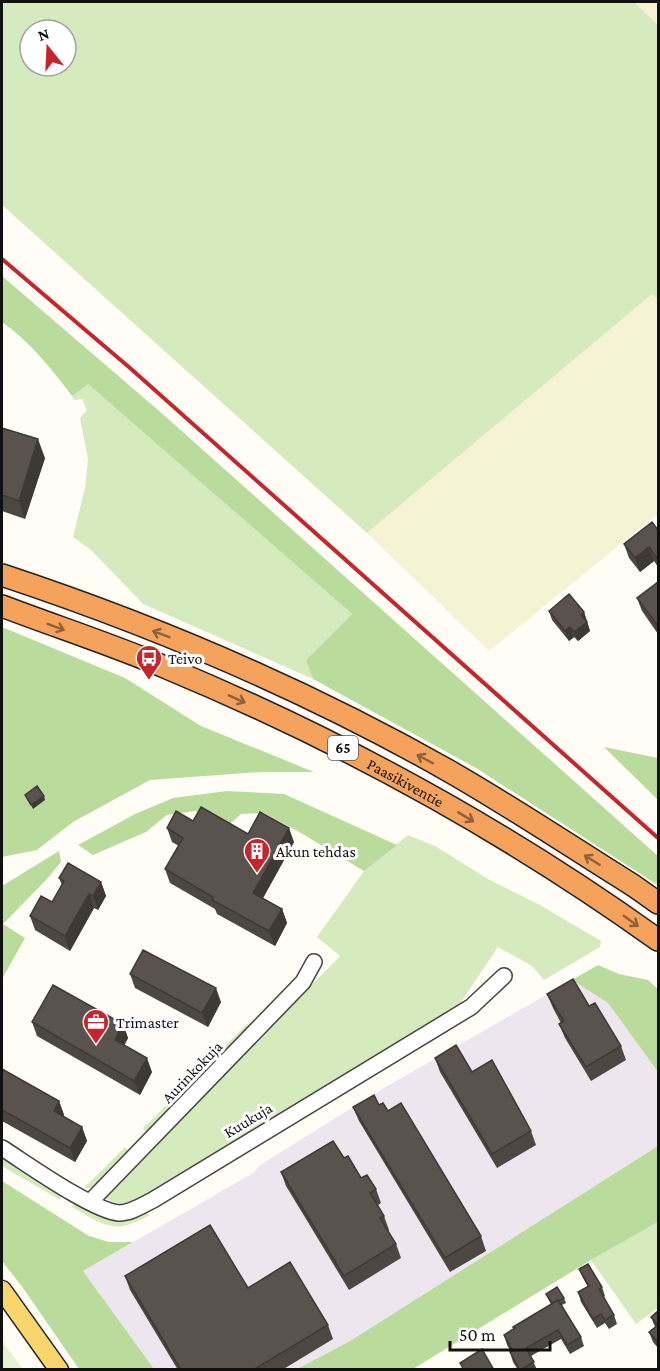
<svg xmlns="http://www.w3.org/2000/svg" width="660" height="1371" font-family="'Crimson Pro',serif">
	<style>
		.industrial { fill: #eee6ef }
		.farmland { fill: #f6f3d4 }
		.green { fill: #d5ebbd; fill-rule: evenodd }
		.forest { fill: #b9dc9c }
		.pitch { fill: #e6f2cf }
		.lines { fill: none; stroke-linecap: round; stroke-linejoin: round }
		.minor-casing { stroke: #444; stroke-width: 18 }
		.major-casing { stroke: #222; stroke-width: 21 }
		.highway-casing { stroke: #222; stroke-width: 24 }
		.minor { stroke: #fff; stroke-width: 15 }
		.major { stroke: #f9d66b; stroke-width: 18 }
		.highway { stroke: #f5a25d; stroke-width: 21 }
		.rail { stroke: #c4262e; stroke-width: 4 }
		.wall { fill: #4d4742 }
		.shaded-wall { fill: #3f3936 }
		.building { fill: #5a524d; stroke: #3f3936; stroke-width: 1.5 }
		.oneway { stroke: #8e613b }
		.labels { text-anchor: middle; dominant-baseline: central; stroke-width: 6; stroke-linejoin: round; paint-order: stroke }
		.shield { fill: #fff; stroke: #585858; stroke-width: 1.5 }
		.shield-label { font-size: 15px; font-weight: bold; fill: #111 }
		.poi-label { font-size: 16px; fill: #111; stroke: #fff; text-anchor: start }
		.street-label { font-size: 16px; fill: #111; stroke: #fff }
	</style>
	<rect width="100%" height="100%" fill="#fffdf5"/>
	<path class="industrial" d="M572,980L608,1003L658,1072V1146L350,1341L297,1369H154L83,1271L253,1173L260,1165L384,1088Z"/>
	<path class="farmland" d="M634,2H658V25Z
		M652,294L658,299V514L489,651L367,533Z"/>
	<path class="green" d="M2,2H634L658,25V299L652,294L367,533L2,205ZM30,30H66V66H30Z
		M87,383L352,614L307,659L313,679L143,604L91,550L73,537L85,488L88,459L80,418L87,410L82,399L74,400L72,396Z
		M408,835L437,847L488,879L540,905L601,941L600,947L544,980L532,966L498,947L457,1008L163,1187C144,1197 125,1213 104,1197L340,956L317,937L364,871Z
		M247,1024L252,1029L209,1073L203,1068Z
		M186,1086L191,1091L147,1134L143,1128Z
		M125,1147L130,1152L97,1185L90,1188H84Z
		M2,1158L62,1193L60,1200L2,1166Z
		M75,1201L146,1213L150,1215C143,1218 135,1223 127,1225C108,1231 88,1216 72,1207Z
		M658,1222V1308L636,1324L591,1260Z"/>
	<path class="forest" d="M2,276L165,416L658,856V882L656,884L476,768L313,679L306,660L352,614L88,384L72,396C51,368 30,342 2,322Z
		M2,627L125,678L201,726L314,772H261L150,780L73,822L37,850L2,857Z
		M604,747L658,758V800Z
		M227,791L284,794L397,845L364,871L301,833L264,813L241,814L230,824L195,811L167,815L146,832L93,855L78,845L135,814L173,798Z
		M59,851L61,862L47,879L3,924L25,938L2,979V886Z
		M598,965L619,974L648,980L658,989V1072L608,1003L572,980Z
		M658,1146V1222L591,1260L413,1369H297L350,1341Z
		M2,1181L89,1236L109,1242H133L83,1271L154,1369H79L23,1288L2,1261Z"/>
	<path class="pitch" d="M2,1341L23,1369H2Z"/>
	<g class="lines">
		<g class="minor-casing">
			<path id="minor" d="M2,1148C26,1163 93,1211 119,1213C131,1213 143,1205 153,1200L471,1007L504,976
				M90,1202L303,982L314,962"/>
		</g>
		<g class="major-casing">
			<path id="major" d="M2,1290L59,1370"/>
		</g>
		<g class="highway-casing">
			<g id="highway">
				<path d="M2,575C156,626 308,691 449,771C512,807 573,848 634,886L658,903"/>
				<path id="s1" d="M2,606C57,627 113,645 167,668C340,740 506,831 658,940"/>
			</g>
		</g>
		<use href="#minor" class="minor"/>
		<use href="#major" class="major"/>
		<use href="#highway" class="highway"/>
		<path class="rail" d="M2,259L130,368L658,838"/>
	</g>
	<path class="wall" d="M2,428L45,458L25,519L2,511Z
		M658,530V567L654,561L640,572L629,558L624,544Z
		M658,582V634L642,611L637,598Z
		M549,611L584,612L590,631L578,641L574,637L569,641L552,620Z
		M193,821L248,834L294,842L263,898L282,909L287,923L275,946L217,914L215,909L170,883L165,869L179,846L172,842L167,828Z
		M59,878L101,882L106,896L98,910L94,908L70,951L35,930L30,916L52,902L62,885Z
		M130,974L221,1002L208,1027L135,988Z
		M547,994L589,1006L621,1046L626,1060L591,1081L565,1038L559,1024L561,1023L553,1008Z
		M32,1022L123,1024L128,1038L124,1045L152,1072L140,1095L37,1036Z
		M435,1058L531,1131L536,1145L497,1168L440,1072Z
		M2,1069L59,1101L64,1115L63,1116L82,1127L87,1141L75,1162L2,1121Z
		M379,1105L481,1236L486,1251L450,1272L359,1121L353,1107Z
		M344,1158L361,1178L376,1189L381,1203L378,1205L384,1216L389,1230L388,1231L396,1244L401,1258L349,1290L286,1186L281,1172Z
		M579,1269L602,1287L605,1296L604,1297L614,1315L617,1324L609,1329L605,1323L597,1328L581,1302L578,1292L588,1287L583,1278Z
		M125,1276L248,1288L328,1325L333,1339L282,1370H178L130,1290Z
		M546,1294L564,1298L566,1303L562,1305L581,1337L584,1346L570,1354L561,1339L531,1356L537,1370H518L513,1362L510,1352H511L507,1345L504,1335L551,1304Z
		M658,1311V1348L653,1342L649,1332L655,1327L651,1317Z"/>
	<path class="shaded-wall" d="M38,439L45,458L25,519L19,501Z
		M649,547L654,561L640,572L635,558Z
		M584,612L590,631L578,641L574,632L581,615Z
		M570,627L574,637L569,641L565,631Z
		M44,796L45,800L33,809L31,805Z
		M289,828L294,842L258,907L253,893Z
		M101,882L106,896L98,910L93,896Z
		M89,894L94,908L70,951L65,936Z
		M282,909L287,923L275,946L269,931Z
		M216,988L221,1002L208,1027L202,1013Z
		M123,1024L128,1038L120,1054L115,1040Z
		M147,1058L152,1072L140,1095L134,1081Z
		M59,1101L64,1115L59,1125L54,1111Z
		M82,1127L87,1141L75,1162L70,1148Z"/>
	<path class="building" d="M2,428L38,439L19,501L2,495Z
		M652,522L658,530V557L657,558L649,547L635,558L624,544Z
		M658,582V626L637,598Z
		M569,594L584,612L581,615L587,622L574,632L570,627L565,631L549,611Z
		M37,786L44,796L31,805L25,795Z
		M201,807L248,834L260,812L289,828L253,893L282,909L269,931L212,900L213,897L165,869L183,838L167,828L176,811L193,821Z
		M68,863L101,882L93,896L89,894L65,936L30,916L41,896L52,902L64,881L59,878Z
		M143,950L216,988L202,1013L130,974Z
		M573,979L589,1006L595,1003L621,1046L586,1067L559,1024L564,1021L547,994Z
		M53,985L123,1024L115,1040L147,1058L134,1081L32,1022Z
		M456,1045L472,1072L492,1060L531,1131L492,1154L435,1058Z
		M2,1069L59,1101L54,1111L82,1127L70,1148L2,1110Z
		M374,1095L379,1105L383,1103L388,1111L401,1103L481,1236L445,1258L353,1107Z
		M333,1141L344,1158L348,1156L361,1178L367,1175L376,1189L370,1193L384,1216L380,1218L396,1244L344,1276L281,1172Z
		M210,1225L248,1288L290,1262L328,1325L253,1370H181L125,1276Z
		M588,1264L602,1287L599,1289L614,1315L605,1320L601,1314L593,1319L578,1292L589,1286L579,1269Z
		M557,1287L564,1298L559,1301L558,1300L552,1304L546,1294Z
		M558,1300L581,1337L567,1345L558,1330L526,1348L534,1362L520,1370L510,1352L513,1351L504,1335L515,1328L513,1327Z
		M658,1311V1342L649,1332L658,1325L651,1317Z
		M482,1349L494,1370H464L460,1363Z"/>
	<defs><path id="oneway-shaft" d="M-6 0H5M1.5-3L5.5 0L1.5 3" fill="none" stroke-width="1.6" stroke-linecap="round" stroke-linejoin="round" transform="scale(1.5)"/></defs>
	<g class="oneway">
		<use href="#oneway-shaft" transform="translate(56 627) rotate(21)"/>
		<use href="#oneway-shaft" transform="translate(161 634) rotate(-159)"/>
		<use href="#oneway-shaft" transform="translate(237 699) rotate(24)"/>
		<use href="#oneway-shaft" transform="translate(425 759) rotate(-152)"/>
		<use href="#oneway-shaft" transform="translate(466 817) rotate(31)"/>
		<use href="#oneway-shaft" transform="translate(592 860) rotate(-148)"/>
		<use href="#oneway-shaft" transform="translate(631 921) rotate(36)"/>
	</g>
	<defs>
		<g id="bus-pin" transform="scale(1.35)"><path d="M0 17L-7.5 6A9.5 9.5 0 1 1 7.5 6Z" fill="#c4262e" stroke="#fff"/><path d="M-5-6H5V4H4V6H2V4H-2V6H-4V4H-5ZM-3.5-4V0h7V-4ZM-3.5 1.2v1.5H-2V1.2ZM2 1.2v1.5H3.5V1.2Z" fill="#fff"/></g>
		<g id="building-pin" transform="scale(1.35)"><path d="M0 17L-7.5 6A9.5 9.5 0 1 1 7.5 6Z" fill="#c4262e" stroke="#fff"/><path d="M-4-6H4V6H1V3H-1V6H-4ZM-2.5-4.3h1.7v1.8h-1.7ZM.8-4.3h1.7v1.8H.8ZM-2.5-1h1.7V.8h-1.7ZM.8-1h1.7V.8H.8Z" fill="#fff"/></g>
		<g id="office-pin" transform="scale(1.35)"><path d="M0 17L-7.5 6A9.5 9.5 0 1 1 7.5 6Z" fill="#c4262e" stroke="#fff"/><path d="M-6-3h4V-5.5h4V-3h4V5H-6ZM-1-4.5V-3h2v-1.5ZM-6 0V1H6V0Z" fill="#fff"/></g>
	</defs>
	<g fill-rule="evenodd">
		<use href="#bus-pin" x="149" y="658"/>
		<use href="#building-pin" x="257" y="851"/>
		<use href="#office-pin" x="96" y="1022"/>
	</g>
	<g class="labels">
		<rect class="shield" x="328" y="736" width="30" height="24" rx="4.5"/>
		<g class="shield-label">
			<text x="343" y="748">65</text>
		</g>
		<g class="poi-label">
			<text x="168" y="658">Teivo</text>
			<text x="276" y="851">Akun tehdas</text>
			<text x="116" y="1022">Trimaster</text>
		</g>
		<g class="street-label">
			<text stroke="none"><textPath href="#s1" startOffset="441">Paasikiventie</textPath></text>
			<text transform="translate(192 1072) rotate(-46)">Aurinkokuja</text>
			<text transform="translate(248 1120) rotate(-31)">Kuukuja</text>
		</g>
	</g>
	<rect width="660" height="1371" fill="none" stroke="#111111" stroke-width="6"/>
	<g transform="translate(48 48) rotate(342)"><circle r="28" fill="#ffffff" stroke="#a0a0a0" stroke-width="1.5"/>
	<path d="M0-4.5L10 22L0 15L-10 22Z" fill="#c4262e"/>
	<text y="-9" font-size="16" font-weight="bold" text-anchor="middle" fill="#111111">N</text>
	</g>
	<path d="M450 1341v9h100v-9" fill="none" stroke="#111111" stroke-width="3"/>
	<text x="459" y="1341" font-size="18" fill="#111111" stroke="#ffffff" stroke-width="4.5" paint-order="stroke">50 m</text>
</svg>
